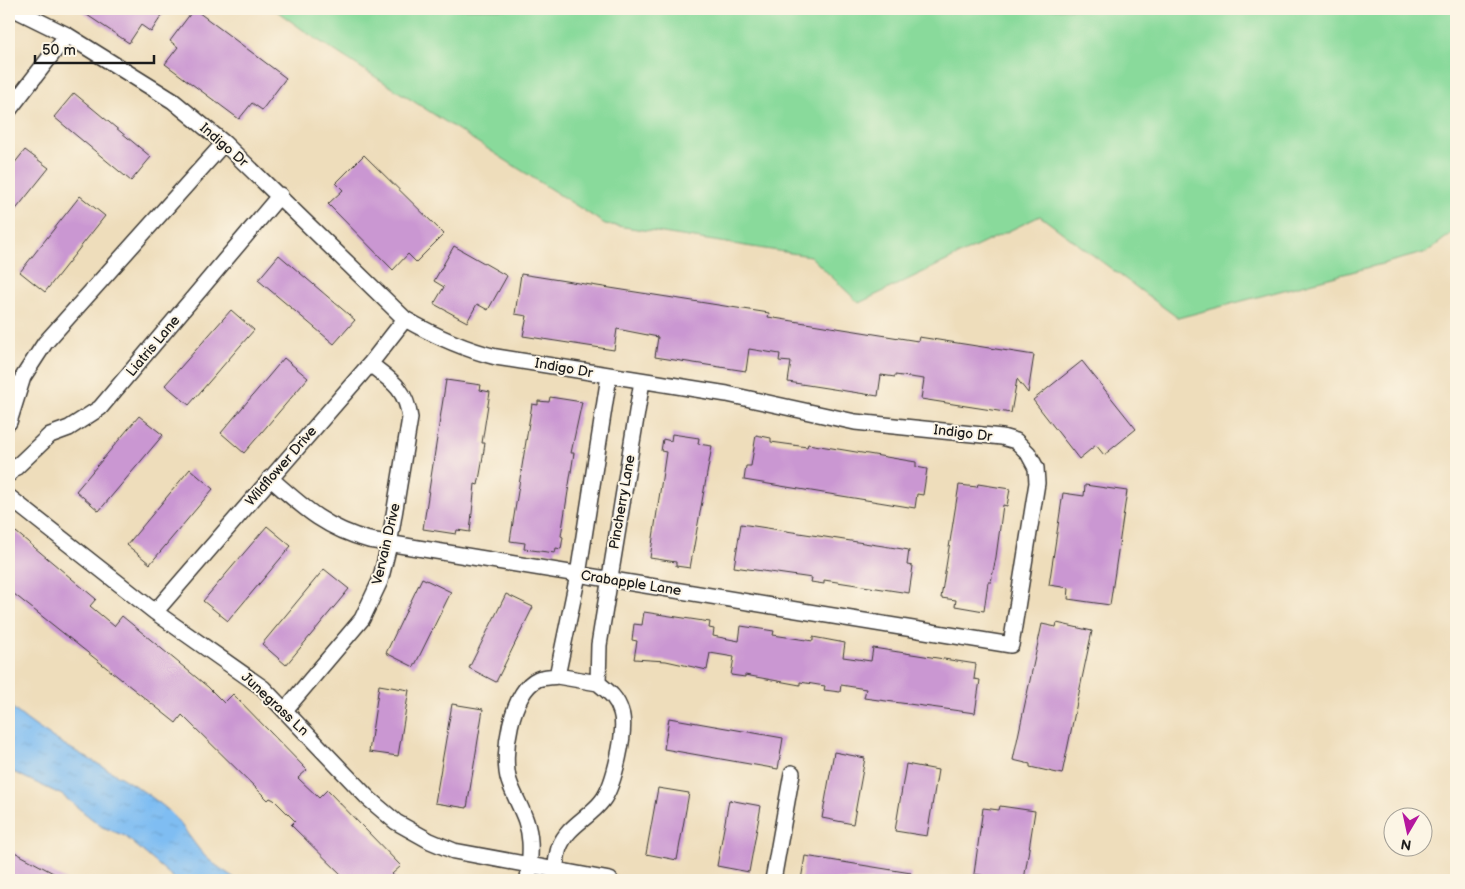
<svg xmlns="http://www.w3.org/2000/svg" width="1465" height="889" font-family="'Balsamiq Sans',sans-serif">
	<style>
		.green { fill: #89da9b; stroke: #527b5c }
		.water { fill: url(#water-ripples); stroke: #4e6c87 }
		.building { fill: #ca97d2 }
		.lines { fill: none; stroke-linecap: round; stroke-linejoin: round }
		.minor-casing { stroke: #3c3934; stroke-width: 18 }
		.minor { stroke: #fff; stroke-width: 15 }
		.labels { text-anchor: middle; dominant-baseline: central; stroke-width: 4; stroke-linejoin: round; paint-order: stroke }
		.street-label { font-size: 14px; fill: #1c1c1c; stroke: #fcf5e5 }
	</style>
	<defs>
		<pattern id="water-ripples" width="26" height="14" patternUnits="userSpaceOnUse" patternTransform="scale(1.25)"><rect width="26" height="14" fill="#7fbdf2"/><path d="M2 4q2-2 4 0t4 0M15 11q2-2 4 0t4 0" fill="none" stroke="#6da2cf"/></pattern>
	</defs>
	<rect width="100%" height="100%" fill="#fcf5e5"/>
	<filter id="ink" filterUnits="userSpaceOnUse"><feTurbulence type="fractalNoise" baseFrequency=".02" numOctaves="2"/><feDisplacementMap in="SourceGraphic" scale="10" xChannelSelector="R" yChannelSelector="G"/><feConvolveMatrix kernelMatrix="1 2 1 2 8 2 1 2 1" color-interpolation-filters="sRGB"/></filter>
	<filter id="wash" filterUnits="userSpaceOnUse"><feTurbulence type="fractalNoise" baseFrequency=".0096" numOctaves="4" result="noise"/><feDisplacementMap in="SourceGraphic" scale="20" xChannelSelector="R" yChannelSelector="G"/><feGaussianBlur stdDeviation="1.12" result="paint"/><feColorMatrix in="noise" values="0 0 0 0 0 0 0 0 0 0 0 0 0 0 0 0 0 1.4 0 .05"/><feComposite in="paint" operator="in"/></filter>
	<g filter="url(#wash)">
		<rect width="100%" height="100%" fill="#edb"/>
		<path class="green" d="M274,9H1456V230L1427,252L1178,318L1040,216L859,303L810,256L605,224L310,35Z"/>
		<path class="water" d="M9,705C55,747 114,767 162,805C179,817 190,840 204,855C213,865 227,872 237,880H176L125,836L102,827L62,795L9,770Z"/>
		<g id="blocks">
			<path class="building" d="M78,9H166L151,32L141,25L129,43Z
				M194,9L286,78L262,110L252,103L239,119L165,64L178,47L170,41Z
				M74,93L151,157L131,181L54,117Z
				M25,150L49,168L9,218V170Z
				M364,155L444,234L416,262L408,254L393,270L328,204L343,190L336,183Z
				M80,196L105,216L45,292L20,272Z
				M454,246L507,276L488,310L477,304L467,322L434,304L444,287L434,281Z
				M279,255L355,320L334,344L258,280Z
				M521,274L769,313L768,317L918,341L919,337L1034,355L1028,393L1017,379L1011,413L921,399L924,379L895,375V377L881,375L878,396L788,382L791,362L779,361L780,354L749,349L746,371L655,357L658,337L617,329L614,350L523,336L527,316L515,314Z
				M231,310L254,330L189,405L165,385Z
				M284,358L308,378L244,453L221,433Z
				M1082,361L1136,429L1104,455L1096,445L1079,459L1033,400Z
				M446,380L481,385L480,390L490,392L482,443H485L481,469L478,485L475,484L470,532L457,530L456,534L423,529Z
				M550,397L582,402L571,453H574L561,536L563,537L561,549L556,548L555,553L524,549L525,543L510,541L532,404L538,405V401L549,402Z
				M139,416L163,435L99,511L76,491Z
				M672,434L699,438L698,444L712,446L690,568L676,566V562L650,558L666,452L661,451L663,439L671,441Z
				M756,435L771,438V442L807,447L808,444L916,462V467L927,469L923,495L917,494L915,508L744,480L746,466H751Z
				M190,469L213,489L150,564L127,545Z
				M978,484L1010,489L1007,506L1003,505L996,557L991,582H988L984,611L955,606L956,600L941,598L959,485L977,487Z
				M1085,485L1127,491L1110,605L1068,599L1069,588L1049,585L1063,493L1084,496Z
				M741,524L909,550L907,565L913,566L909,593L824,580V584L811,582L812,578L734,567Z
				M267,526L291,546L228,621L203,601Z
				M16,532L96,599L90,606L114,626L122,616L208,687L224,703L233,694L307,770L298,778L319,798L327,790L401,866L392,874L398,880H347L291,825L295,821L274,800L270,798L268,800L182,715L176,723L9,590V541Z
				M324,569L349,589L286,665L262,644Z
				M422,578L451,592L414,667L386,653Z
				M506,594L533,607L496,682L469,668Z
				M644,612L710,622L709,628L714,629L713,636L739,641L741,626L774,631L773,635L813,641V637L845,643L843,657L871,661L873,648L976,664L974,679L980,680L975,713L864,698L866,689L841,685L840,692L824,690L825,686L800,682V685L745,675V677L731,675L734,657L710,653L707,670L666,661L634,659L637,641L632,640L634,624L642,625Z
				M1057,623L1092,631L1062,774L1030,767V764L1013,760L1042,624L1056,627Z
				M379,685L409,690L398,756L369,752Z
				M452,704L483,709L467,808L435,803Z
				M669,718L783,738L778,769L664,749Z
				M834,752L865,758L853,824L822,818Z
				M906,764L938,770L927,836L895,831Z
				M658,788L689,793L677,860L646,854Z
				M729,800L761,806L749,872L717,866Z
				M1000,806L1035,811L1024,880H991L992,877L974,874L983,808L999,810Z
				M9,849L66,880H9Z
				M805,856L911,873L910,880H801Z"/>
		</g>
	</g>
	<g filter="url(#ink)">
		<use href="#blocks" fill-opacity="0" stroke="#3c3934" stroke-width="1"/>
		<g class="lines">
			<g class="minor-casing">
				<path id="minor" d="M14,9L67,35L173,101L224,143L405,319C435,336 463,349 496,357L727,394L855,422L1002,437L1016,441L1028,453L1036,468L1037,483L1011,645L369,540C325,528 304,508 270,478
					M9,110L67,35
					M9,422L23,377L45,343L224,143
					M9,474L50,435L69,428L100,408L280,195
					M9,497L155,612L263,688L369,799L396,822L430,841L454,851L610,880
					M155,612L370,364L405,319
					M557,676L598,683
					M285,710L362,619L380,581L389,545L410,418C406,389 392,381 370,364
					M554,879C556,869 556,857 559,848C567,826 589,818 602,801C614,786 627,730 621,712C617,698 609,692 598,683L599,645L642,381
					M528,880C529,868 531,854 530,842C529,818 516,802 509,781C501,756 511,691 538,679C544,677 551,677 557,676L578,575L609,376
					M773,880L792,773"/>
			</g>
			<use href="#minor" class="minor"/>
		</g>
	</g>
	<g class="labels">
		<g class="street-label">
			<text transform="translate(224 145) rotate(41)">Indigo Dr</text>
			<text transform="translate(153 346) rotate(-50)">Liatris Lane</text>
			<text transform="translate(564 368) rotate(10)">Indigo Dr</text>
			<text transform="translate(963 433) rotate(7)">Indigo Dr</text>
			<text transform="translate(281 466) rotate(-49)">Wildflower Drive</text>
			<text transform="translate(622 502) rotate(-80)">Pincherry Lane</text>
			<text transform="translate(386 544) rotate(-77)">Vervain Drive</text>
			<text transform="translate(631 583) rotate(9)">Crabapple Lane</text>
			<text transform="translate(275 704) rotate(43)">Junegrass Ln</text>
		</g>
	</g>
	<rect width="1465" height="889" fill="none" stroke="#fcf5e5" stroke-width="30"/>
	<g transform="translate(1408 832) rotate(189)"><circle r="24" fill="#fcf5e5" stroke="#a29e95"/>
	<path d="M0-4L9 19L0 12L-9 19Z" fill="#b5179e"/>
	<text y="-8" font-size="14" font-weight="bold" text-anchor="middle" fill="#1c1c1c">N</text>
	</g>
	<path d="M35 55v8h119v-8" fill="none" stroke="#1c1c1c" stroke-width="2.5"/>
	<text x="42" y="55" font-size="15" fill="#1c1c1c" stroke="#fcf5e5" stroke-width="4" paint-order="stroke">50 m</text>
</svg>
